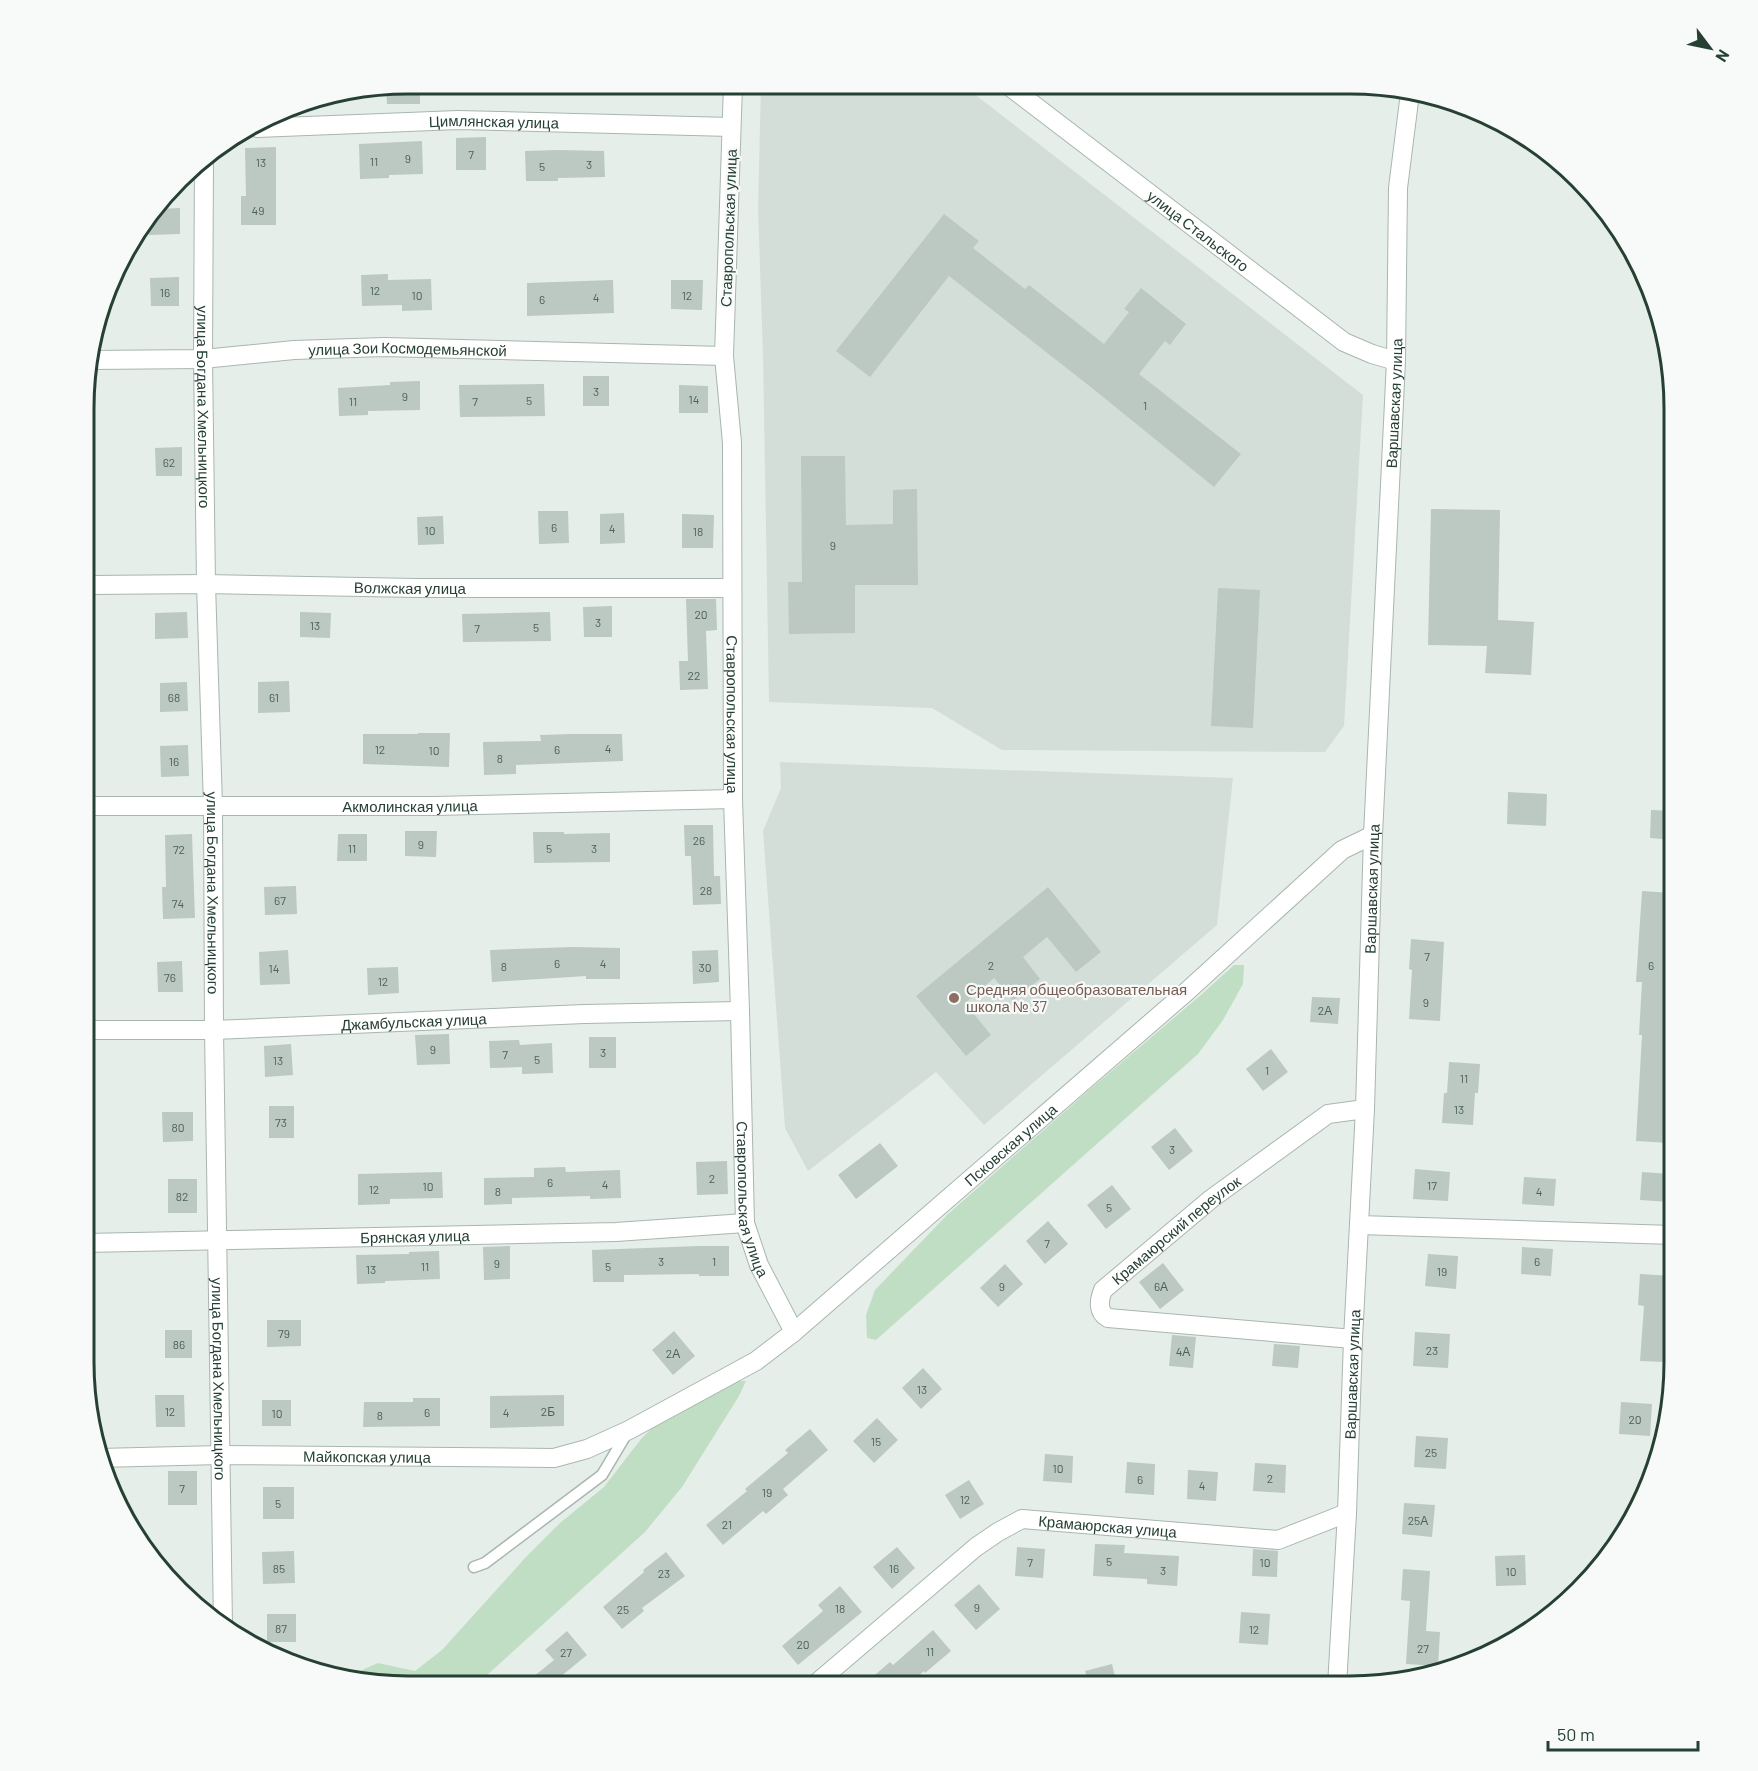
<svg xmlns="http://www.w3.org/2000/svg" width="1758" height="1771" font-family="Barlow,sans-serif">
	<style>
		.built { fill: #d4ded8 }
		.green { fill: #c0dec4 }
		.building { fill: #bbc9c2 }
		.lines { fill: none; stroke-linecap: round; stroke-linejoin: round }
		.service-casing { stroke: #a9b6af; stroke-width: 13 }
		.minor-casing { stroke: #a9b6af; stroke-width: 20 }
		.service { stroke: #fff; stroke-width: 10 }
		.minor { stroke: #fff; stroke-width: 18 }
		.education-dot { fill: #8d6e63; stroke: #f7faf8; stroke-width: 2 }
		.labels { text-anchor: middle; dominant-baseline: central; stroke-width: 4.5; stroke-linejoin: round; paint-order: stroke }
		.number-label { font-size: 12px; fill: #4b6258 }
		.street-label { font-size: 15px; fill: #264034; stroke: #f7faf8 }
		.education-label { font-size: 15px; fill: #785e54; stroke: #f7faf8; text-anchor: start }
		.rim { fill: none; stroke: #264034; stroke-width: 3 }
	</style>
	<rect width="100%" height="100%" fill="#e6eee9"/>
	<path class="built" d="M761,85L964,86L1363,395L1344,726L1325,752L1002,750L932,708L769,702L763,355L758,209Z
		M780,762L1233,778L1217,925L984,1125L936,1072L808,1171L785,1128L763,831L781,788Z"/>
	<path class="green" d="M1234,965H1244L1243,984L1223,1020L1198,1054L876,1340L867,1338L866,1315L875,1290L948,1214L1087,1092L1202,994Z
		M738,1381H746L739,1396L682,1487L645,1532L475,1686H387L348,1676L378,1663L415,1671L442,1650L526,1557L560,1523L604,1487L641,1439L655,1425Z"/>
	<path class="building" d="M408,84H420V104H387L386,88Z
		M486,137V170H456V138Z
		M422,141L423,174L389,175V178L360,179L359,144Z
		M276,147V225H241V196H246L245,148Z
		M558,150L604,151L605,177L558,178V181H526L525,151Z
		M180,208V234L149,235V220L158,209Z
		M944,214L979,241L973,248L1025,289L1029,285L1104,344L1129,312L1124,309L1141,288L1186,324L1170,345L1165,341L1139,374L1241,454L1214,487L1092,388L949,276L870,377L836,351Z
		M388,274V280L431,279L432,310L402,311V305L362,306L361,275Z
		M179,277V306H151L150,278Z
		M613,280L614,313L527,316V283Z
		M671,280H703L702,310L671,309Z
		M583,376H609V406H583Z
		M420,381V410L368,411V415L339,416L338,388L390,385V382Z
		M544,384L545,416L460,417L459,385Z
		M679,385L708,386V413H679Z
		M182,447V476H156L155,448Z
		M801,456H845L846,525L893,524V490L917,489L918,585H855V633L789,634L788,582H802Z
		M1431,509L1500,510L1498,620L1534,622L1531,675L1485,673L1487,646L1428,645Z
		M538,511H568L569,543L539,544Z
		M624,513L625,543L600,544V514Z
		M682,514L714,515L713,548H682Z
		M443,516L444,544L418,545L417,517Z
		M1218,588L1260,590L1253,728L1211,726Z
		M686,599H716L717,630L706,631L708,689L680,690L679,661H688Z
		M612,606V637H584L583,607Z
		M187,612L188,638L155,639V613Z
		M300,612L331,613L330,638L300,637Z
		M550,612L551,641L463,642L462,614Z
		M289,681L290,712L258,713V682Z
		M187,682L188,711L160,712V683Z
		M418,733H450L449,767L363,764V734H418Z
		M572,734H622L623,761L516,765V774L484,775L483,742L541,741L540,735Z
		M188,745L189,776L161,777L160,746Z
		M1508,792L1547,794L1546,826L1507,824Z
		M1651,810L1673,811V840L1650,838Z
		M684,825H713L714,876H720L721,904L693,905L691,856H685Z
		M405,831H437L436,857L405,856Z
		M533,832H564V834L610,833V862L534,863Z
		M192,834L195,918L163,919L162,887H166L165,835Z
		M338,834H367V861H337Z
		M296,886L297,914L265,915L264,887Z
		M1048,887L1101,952L1076,972L1047,937L1023,957L1040,979L1013,1001L994,978L965,1003L991,1035L966,1056L916,996Z
		M1642,891L1672,893L1663,1003L1673,1004L1671,1037H1669L1664,1113H1670L1669,1143L1636,1141L1642,1035H1639L1642,982H1636Z
		M1411,939L1444,942L1440,1021L1409,1019L1412,970L1409,969Z
		M573,947L620,948V979H586V976L492,982L490,950Z
		M288,950L290,984L260,985L259,952Z
		M718,950L719,982L693,984L692,951Z
		M182,961L183,992H158L157,962Z
		M398,967L399,993L368,995L367,968Z
		M1312,997L1340,998L1338,1024L1310,1022Z
		M449,1034L450,1064L417,1065L415,1035Z
		M589,1037H616V1068H589Z
		M519,1040L520,1045L552,1043L553,1073L522,1074V1067L490,1068L489,1041Z
		M291,1044L293,1075L265,1077L264,1046Z
		M1271,1049L1288,1072L1263,1091L1246,1069Z
		M1449,1062L1480,1064L1478,1093H1475L1473,1125L1442,1123L1444,1093H1447Z
		M269,1106H294V1138H269Z
		M162,1112H193V1141L163,1142Z
		M1175,1128L1193,1151L1169,1170L1151,1147Z
		M880,1143L898,1166L856,1199L838,1175Z
		M727,1161L728,1194L697,1195L696,1162Z
		M565,1167L566,1172L620,1170L621,1198L590,1199V1196L512,1198V1204L484,1205V1178L534,1177V1168Z
		M1415,1169L1450,1172L1448,1201L1413,1199Z
		M442,1172L443,1198L390,1199V1204L358,1205V1174Z
		M1642,1172L1671,1174L1670,1202L1640,1200Z
		M1524,1177L1556,1179L1554,1206L1522,1204Z
		M168,1179H197V1213H168Z
		M1112,1185L1131,1209L1106,1229L1087,1205Z
		M1048,1221L1068,1244L1045,1264L1026,1241Z
		M510,1246V1279L484,1280L483,1247Z
		M699,1246H729V1276H699V1274L624,1275V1282H593L592,1250Z
		M1522,1247L1553,1249L1551,1276L1521,1274Z
		M439,1251L440,1279L385,1281V1283L357,1284L356,1255L409,1254V1252Z
		M1428,1254L1458,1256L1456,1289L1425,1286Z
		M1163,1263L1184,1290L1160,1309L1139,1282Z
		M1005,1264L1023,1284L998,1307L980,1288Z
		M1640,1274L1673,1276L1666,1362L1640,1361L1644,1306L1638,1305Z
		M267,1320H301V1346L267,1347Z
		M165,1330H192V1358H165Z
		M674,1331L695,1356L673,1375L652,1350Z
		M1415,1332L1450,1334L1448,1368L1413,1366Z
		M1172,1335L1196,1337L1193,1368L1169,1366Z
		M1274,1344L1300,1346L1298,1368L1272,1366Z
		M923,1368L942,1389L921,1409L902,1388Z
		M155,1395H184L185,1427H156Z
		M564,1395V1426L490,1428V1396Z
		M413,1398H440V1426L363,1427L364,1402H413Z
		M262,1400H291V1426H262Z
		M1621,1402L1652,1404L1650,1436L1619,1434Z
		M877,1418L898,1440L874,1463L853,1441Z
		M810,1429L828,1450L783,1489L788,1495L766,1514L763,1511L723,1545L706,1525L747,1491L745,1489L788,1453L785,1450Z
		M1416,1436L1448,1438L1446,1469L1414,1467Z
		M1045,1454L1073,1456L1072,1483L1043,1481Z
		M1127,1462L1155,1464L1154,1495L1125,1493Z
		M1255,1463L1286,1465L1285,1493L1253,1491Z
		M1188,1470L1218,1472L1216,1501L1187,1499Z
		M168,1471H197V1505H168Z
		M969,1480L984,1504L960,1519L945,1495Z
		M263,1487H294V1519H263Z
		M1404,1503L1435,1505L1432,1537L1402,1534Z
		M1095,1544L1125,1545L1124,1553L1179,1556L1177,1586L1147,1584V1579L1093,1576Z
		M897,1547L915,1568L892,1589L873,1567Z
		M1017,1547L1045,1549L1043,1578L1015,1576Z
		M1253,1549L1278,1551L1277,1577L1252,1576Z
		M294,1551L295,1583L263,1584L262,1552Z
		M666,1552L685,1576L642,1608L644,1611L622,1629L603,1607L644,1572L643,1570Z
		M1525,1555L1526,1585L1496,1586L1495,1556Z
		M1403,1569L1430,1571L1426,1631L1440,1632L1438,1666L1406,1664L1410,1601L1401,1600Z
		M979,1584L1000,1609L976,1630L954,1605Z
		M840,1586L862,1612L798,1665L782,1646L823,1611L818,1605Z
		M1241,1612L1270,1614L1268,1645L1239,1643Z
		M267,1614H296V1642H267Z
		M933,1630L951,1651L925,1673L924,1671L907,1686H862L890,1662L893,1665Z
		M567,1631L587,1655L549,1686H522L554,1660L545,1650Z
		M1112,1664L1117,1686H1089L1085,1671Z"/>
	<g class="lines">
		<g class="service-casing">
			<path id="service" d="M474,1567L485,1563L602,1475L627,1433"/>
		</g>
		<g class="minor-casing">
			<g id="minor">
				<path id="s1" d="M733,85L724,356L732,443L733,799L740,1011L745,1223L759,1265L794,1332"/>
				<path id="s2" d="M1009,86L1344,342L1372,354L1396,361"/>
				<path id="s3" d="M257,128L458,120L731,127"/>
				<path id="s4" d="M204,159L203,359L206,584L213,806L214,1030L223,1626"/>
				<path id="s5" d="M90,360L203,359L294,350L384,347L724,356"/>
				<path id="s6" d="M89,585L206,584L417,588H732"/>
				<path id="s7" d="M88,806H435L733,799"/>
				<path id="s8" d="M87,1030H214L584,1014L740,1011"/>
				<path d="M1359,1225L1673,1235"/>
				<path id="s9" d="M85,1243L616,1232L745,1223"/>
				<path id="s10" d="M1353,1339L1108,1318C1097,1312 1099,1300 1103,1290L1211,1199L1328,1114L1365,1109"/>
				<path id="s11" d="M99,1458L221,1455L554,1458L587,1449L629,1430L756,1361L794,1332L1184,994L1342,850L1373,835"/>
				<path id="s12" d="M813,1686L976,1547L998,1532L1022,1519L1278,1540L1347,1513"/>
				<path id="s13" d="M1337,1686L1347,1513L1353,1339L1365,1109L1373,835L1396,361L1398,188L1410,93"/>
			</g>
		</g>
		<use href="#service" class="service"/>
		<use href="#minor" class="minor"/>
	</g>
	<circle class="education-dot" cx="954" cy="998" r="6"/>
	<g class="labels">
		<g class="number-label">
			<text x="471" y="154">7</text>
			<text x="408" y="158">9</text>
			<text x="374" y="161">11</text>
			<text x="261" y="162">13</text>
			<text x="589" y="164">3</text>
			<text x="542" y="166">5</text>
			<text x="258" y="210">49</text>
			<text x="375" y="290">12</text>
			<text x="165" y="292">16</text>
			<text x="417" y="295">10</text>
			<text x="687" y="295">12</text>
			<text x="596" y="297">4</text>
			<text x="542" y="299">6</text>
			<text x="596" y="391">3</text>
			<text x="405" y="396">9</text>
			<text x="694" y="399">14</text>
			<text x="529" y="400">5</text>
			<text x="353" y="401">11</text>
			<text x="475" y="401">7</text>
			<text x="1145" y="405">1</text>
			<text x="169" y="462">62</text>
			<text x="554" y="527">6</text>
			<text x="612" y="528">4</text>
			<text x="430" y="530">10</text>
			<text x="698" y="531">18</text>
			<text x="833" y="545">9</text>
			<text x="701" y="614">20</text>
			<text x="598" y="622">3</text>
			<text x="315" y="625">13</text>
			<text x="536" y="627">5</text>
			<text x="477" y="628">7</text>
			<text x="694" y="675">22</text>
			<text x="174" y="697">68</text>
			<text x="274" y="697">61</text>
			<text x="608" y="748">4</text>
			<text x="380" y="749">12</text>
			<text x="557" y="749">6</text>
			<text x="434" y="750">10</text>
			<text x="500" y="758">8</text>
			<text x="174" y="761">16</text>
			<text x="699" y="840">26</text>
			<text x="421" y="844">9</text>
			<text x="352" y="848">11</text>
			<text x="549" y="848">5</text>
			<text x="594" y="848">3</text>
			<text x="179" y="849">72</text>
			<text x="706" y="890">28</text>
			<text x="280" y="900">67</text>
			<text x="178" y="903">74</text>
			<text x="1427" y="956">7</text>
			<text x="557" y="963">6</text>
			<text x="603" y="963">4</text>
			<text x="991" y="965">2</text>
			<text x="1651" y="965">6</text>
			<text x="504" y="966">8</text>
			<text x="705" y="967">30</text>
			<text x="274" y="968">14</text>
			<text x="170" y="977">76</text>
			<text x="383" y="981">12</text>
			<text x="1426" y="1002">9</text>
			<text x="1325" y="1010">2А</text>
			<text x="433" y="1049">9</text>
			<text x="603" y="1052">3</text>
			<text x="505" y="1054">7</text>
			<text x="537" y="1059">5</text>
			<text x="278" y="1060">13</text>
			<text x="1267" y="1070">1</text>
			<text x="1464" y="1078">11</text>
			<text x="1459" y="1109">13</text>
			<text x="281" y="1122">73</text>
			<text x="178" y="1127">80</text>
			<text x="1172" y="1149">3</text>
			<text x="712" y="1178">2</text>
			<text x="550" y="1182">6</text>
			<text x="605" y="1184">4</text>
			<text x="1432" y="1185">17</text>
			<text x="428" y="1186">10</text>
			<text x="374" y="1189">12</text>
			<text x="498" y="1191">8</text>
			<text x="1539" y="1191">4</text>
			<text x="182" y="1196">82</text>
			<text x="1109" y="1207">5</text>
			<text x="1047" y="1243">7</text>
			<text x="661" y="1261">3</text>
			<text x="714" y="1261">1</text>
			<text x="1537" y="1261">6</text>
			<text x="497" y="1263">9</text>
			<text x="425" y="1266">11</text>
			<text x="608" y="1266">5</text>
			<text x="371" y="1269">13</text>
			<text x="1442" y="1271">19</text>
			<text x="1002" y="1286">9</text>
			<text x="1161" y="1286">6А</text>
			<text x="284" y="1333">79</text>
			<text x="179" y="1344">86</text>
			<text x="1432" y="1350">23</text>
			<text x="1183" y="1351">4А</text>
			<text x="673" y="1353">2А</text>
			<text x="922" y="1389">13</text>
			<text x="170" y="1411">12</text>
			<text x="548" y="1411">2Б</text>
			<text x="427" y="1412">6</text>
			<text x="506" y="1412">4</text>
			<text x="277" y="1413">10</text>
			<text x="380" y="1415">8</text>
			<text x="1635" y="1419">20</text>
			<text x="876" y="1441">15</text>
			<text x="1431" y="1452">25</text>
			<text x="1058" y="1468">10</text>
			<text x="1270" y="1478">2</text>
			<text x="1140" y="1479">6</text>
			<text x="1202" y="1485">4</text>
			<text x="182" y="1488">7</text>
			<text x="767" y="1492">19</text>
			<text x="965" y="1499">12</text>
			<text x="278" y="1503">5</text>
			<text x="1418" y="1520">25А</text>
			<text x="727" y="1524">21</text>
			<text x="1109" y="1561">5</text>
			<text x="1030" y="1562">7</text>
			<text x="1265" y="1562">10</text>
			<text x="279" y="1568">85</text>
			<text x="894" y="1568">16</text>
			<text x="1163" y="1570">3</text>
			<text x="1511" y="1571">10</text>
			<text x="664" y="1573">23</text>
			<text x="977" y="1607">9</text>
			<text x="840" y="1608">18</text>
			<text x="623" y="1609">25</text>
			<text x="281" y="1628">87</text>
			<text x="1254" y="1629">12</text>
			<text x="803" y="1644">20</text>
			<text x="1423" y="1648">27</text>
			<text x="930" y="1651">11</text>
			<text x="566" y="1652">27</text>
		</g>
		<g class="street-label">
			<text stroke="none"><textPath href="#s3" startOffset="237">Цимлянская улица</textPath></text>
			<text transform="translate(728 228) rotate(-88)">Ставропольская улица</text>
			<text stroke="none"><textPath href="#s2" startOffset="238">улица Стальского</textPath></text>
			<text stroke="none"><textPath href="#s5" startOffset="318">улица Зои Космодемьянской</textPath></text>
			<text stroke="none"><textPath href="#s13" startOffset="1284">Варшавская улица</textPath></text>
			<text stroke="none"><textPath href="#s4" startOffset="248">улица Богдана Хмельницкого</textPath></text>
			<text stroke="none"><textPath href="#s6" startOffset="321">Волжская улица</textPath></text>
			<text stroke="none"><textPath href="#s1" startOffset="630">Ставропольская улица</textPath></text>
			<text stroke="none"><textPath href="#s7" startOffset="322">Акмолинская улица</textPath></text>
			<text stroke="none"><textPath href="#s13" startOffset="798">Варшавская улица</textPath></text>
			<text stroke="none"><textPath href="#s4" startOffset="734">улица Богдана Хмельницкого</textPath></text>
			<text stroke="none"><textPath href="#s8" startOffset="327">Джамбульская улица</textPath></text>
			<text stroke="none"><textPath href="#s11" startOffset="1014">Псковская улица</textPath></text>
			<text stroke="none"><textPath href="#s1" startOffset="1116">Ставропольская улица</textPath></text>
			<text stroke="none"><textPath href="#s10" startOffset="372">Крамаюрский переулок</textPath></text>
			<text stroke="none"><textPath href="#s9" startOffset="330">Брянская улица</textPath></text>
			<text stroke="none"><textPath href="#s13" startOffset="312">Варшавская улица</textPath></text>
			<text stroke="none"><textPath href="#s4" startOffset="1220">улица Богдана Хмельницкого</textPath></text>
			<text stroke="none"><textPath href="#s11" startOffset="268">Майкопская улица</textPath></text>
			<text stroke="none"><textPath href="#s12" startOffset="354">Крамаюрская улица</textPath></text>
		</g>
		<g class="education-label">
			<text x="966" y="989">Средняя общеобразовательная<tspan x="966" dy="17">школа № 37</tspan></text>
		</g>
	</g>
	<path d="M0 0H1758V1771H0ZM408 94H1350A314 314 0 0 1 1664 408V1362A314 314 0 0 1 1350 1676H408A314 314 0 0 1 94 1362V408A314 314 0 0 1 408 94Z" fill="#f7faf8" fill-rule="evenodd"/>
	<path class="rim" d="M408 94H1350A314 314 0 0 1 1664 408V1362A314 314 0 0 1 1350 1676H408A314 314 0 0 1 94 1362V408A314 314 0 0 1 408 94Z"/>
	<g transform="translate(1710 48) rotate(122)" stroke="#f7faf8" stroke-width="4.5" paint-order="stroke">
	<path d="M0-4.5L10 22L0 15L-10 22Z" fill="#264034"/>
	<text y="-9" font-size="16" font-weight="bold" text-anchor="middle" fill="#264034">N</text>
	</g>
	<path d="M1548 1741v9h150v-9" fill="none" stroke="#264034" stroke-width="3"/>
	<text x="1557" y="1741" font-size="18" fill="#264034" stroke="#f7faf8" stroke-width="4.5" paint-order="stroke">50 m</text>
</svg>
